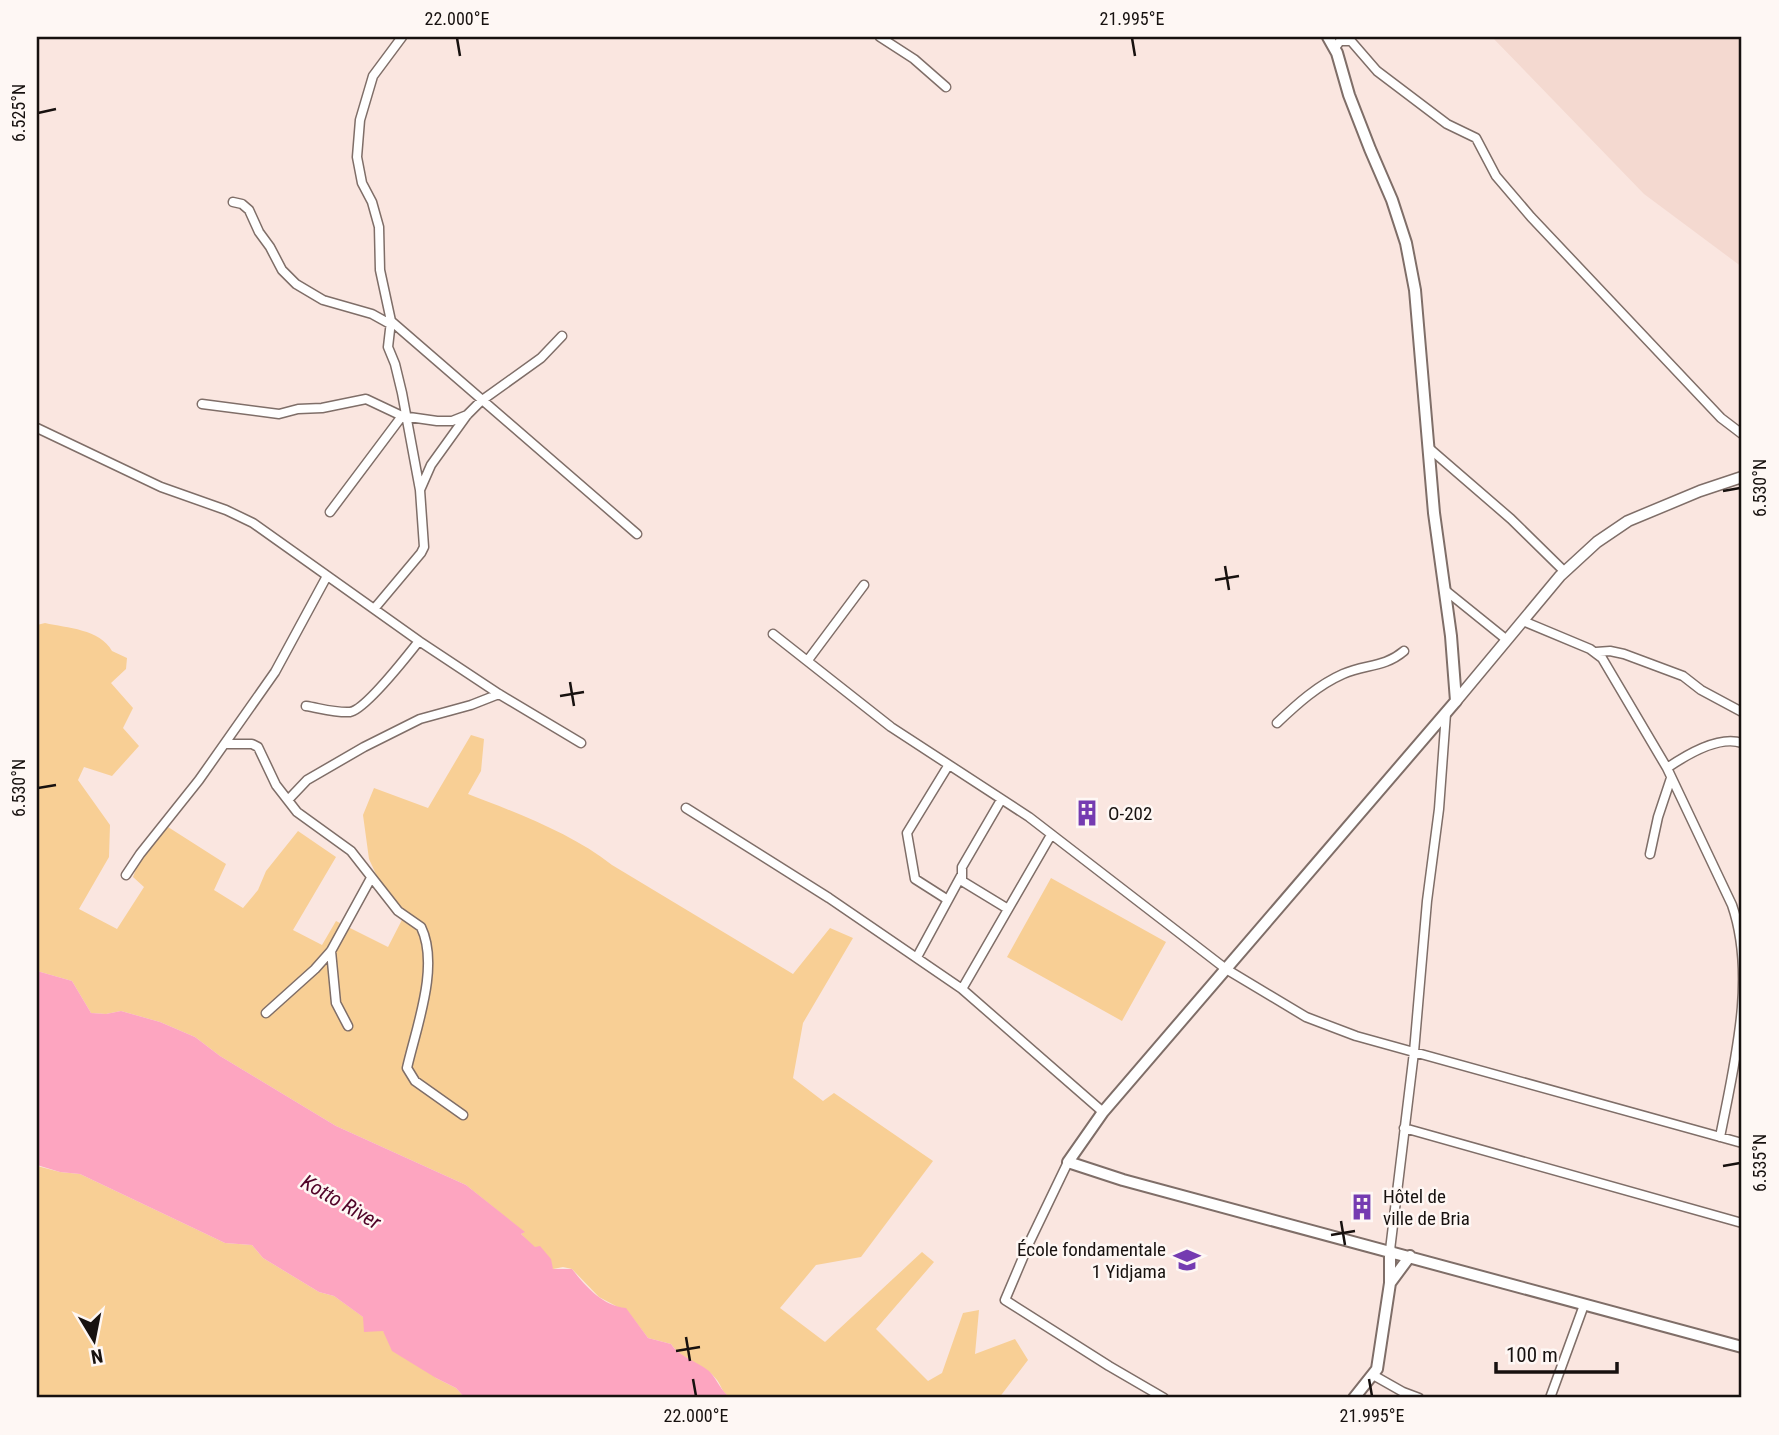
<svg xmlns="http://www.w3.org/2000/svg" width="1779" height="1435" font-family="'Roboto Condensed',sans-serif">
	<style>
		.built { fill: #f4d9d0 }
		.green { fill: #f8cf95 }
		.water { fill: #fda5c0 }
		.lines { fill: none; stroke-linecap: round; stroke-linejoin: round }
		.minor-casing { stroke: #7f6e68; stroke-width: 11 }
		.tertiary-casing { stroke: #7f6e68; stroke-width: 13 }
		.secondary-casing { stroke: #7f6e68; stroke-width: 14 }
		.minor { stroke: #fff; stroke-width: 8 }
		.tertiary { stroke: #fff; stroke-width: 10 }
		.secondary { stroke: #fff; stroke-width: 10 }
		.ticks { fill: none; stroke: #17110f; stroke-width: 2.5 }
		.labels { text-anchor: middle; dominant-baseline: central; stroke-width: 5; stroke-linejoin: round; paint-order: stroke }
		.poi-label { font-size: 19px; fill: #17110f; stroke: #fef7f4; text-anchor: start }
		.water-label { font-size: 21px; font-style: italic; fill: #510328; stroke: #fef7f4 }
		.neatline { fill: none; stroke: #17110f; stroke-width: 2.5 }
		.ticks-label { font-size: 18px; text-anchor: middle; fill: #17110f }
	</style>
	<rect width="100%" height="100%" fill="#fae6e0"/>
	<path class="built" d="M1492,37H1742V267L1644,194Z"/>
	<path class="green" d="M45,623C67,628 100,629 112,651L127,658L126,669L111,683L133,708L123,728L139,746L112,776L84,767L78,780L110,825L109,857L79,909L117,929L144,887L133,877L142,853L168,827L226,864L214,890L243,908L258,890L266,871L298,831L336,857L293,930L322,945L336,921L388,947L406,912L380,883L369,859L363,815L374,788L428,808L471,735L484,739L481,771L468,794C515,812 573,834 612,865L793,974L830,928L853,938L803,1023L793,1078L823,1101L834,1093L933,1161L861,1257L816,1265L780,1308L825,1342L922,1252L934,1262L876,1329L928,1381L942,1373L963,1313L979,1310L975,1354L1015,1339L1028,1360L999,1398H731C722,1393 722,1387 717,1380C706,1364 681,1360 671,1344L648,1338L629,1313L599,1297L572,1269L563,1267L553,1269L521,1234L524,1232L466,1185L336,1126L220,1056L195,1037L160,1022L121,1011L106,1014L91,1013L72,981L37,971V625Z
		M1051,878L1166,942L1122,1021L1007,957Z
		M37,1166L60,1172L80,1174L225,1243L252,1245L263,1258L319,1292L334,1296L383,1331L436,1378L456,1388L465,1398H37Z"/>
	<path class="water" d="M37,971L72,981L91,1013L106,1014L121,1011L160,1022L195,1037L220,1056L336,1126L466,1185L525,1232L521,1234L535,1247L540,1246L551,1259L553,1269H572C586,1287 603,1306 626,1308L648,1338L671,1344C679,1357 697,1361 709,1371C718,1380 720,1391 731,1398H465L456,1388L436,1378L392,1351L383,1331L364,1332L363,1317L334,1296L319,1292L263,1258L252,1245L225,1243L80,1174L60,1172L37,1165Z"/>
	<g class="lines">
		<g class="minor-casing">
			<path id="minor" d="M402,37L373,76L360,120L357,157L362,183L372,202L379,227L380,270L391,321L388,347L395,364L402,393L420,490
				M880,37L914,59L946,87
				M1335,48L1340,41H1351L1377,71L1447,124L1476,138L1496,176L1531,217L1721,418L1742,434
				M233,202L242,204L249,210L259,232L270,247L282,270L296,284L323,300L372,314L390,324
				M391,321L637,534
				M202,404L279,414L298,409L322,408L366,399L402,416L437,421H452L467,415
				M37,428L161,487L226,510L253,523L419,641L499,694L581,743
				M1430,449L1511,519L1565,572
				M330,512L402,416
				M1445,590L1507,640
				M374,609L421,553L424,547L420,490L431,465L467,415L481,401L541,358L562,336
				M1523,621L1590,649L1602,658L1667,768L1732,905C1757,977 1734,1065 1720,1137
				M773,634L891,727L1029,817L1226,969L1306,1017L1356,1036L1742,1143
				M1596,652L1610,651L1624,654L1683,676L1701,690L1742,712
				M808,660L864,585
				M306,706C319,708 336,713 350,712C365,710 408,655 419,641
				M1277,723C1297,704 1318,685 1343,674C1365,664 1384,668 1404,651
				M225,744H252L258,747L276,785L297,812L351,851L398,911L421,927C440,966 416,1028 407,1068L415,1081L463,1115
				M1667,768C1686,755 1719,735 1742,743
				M288,800L307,780L364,747L420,719L471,705L499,694
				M1001,800L962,867V881L1008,909
				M686,808L829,898L962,989L1103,1112
				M1650,854L1658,817L1671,778
				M126,875L140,854L199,780L275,672L327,576
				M948,900L915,879L907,833L948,766
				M331,951L336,1003L348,1026
				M917,957L961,876
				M962,989L1051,835
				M266,1013L315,969L331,951L371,878
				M1404,1128L1742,1223
				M1068,1162L1030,1241L1005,1300L1109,1366L1164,1398
				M1390,1250L1414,1052L1427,901L1439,809L1446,713
				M1373,1375L1403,1392L1419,1398
				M1550,1398L1584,1305"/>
		</g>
		<g class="tertiary-casing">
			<path id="tertiary" d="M1456,701L1560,576L1597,542L1628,521L1700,491L1742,477"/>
		</g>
		<g class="secondary-casing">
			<path id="secondary" d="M1328,37L1337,53L1349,95L1370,149L1392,200L1406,243L1415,290L1434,513L1451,636L1456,701L1103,1112L1068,1162L1123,1180L1742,1347
				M1390,1283L1410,1256
				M1354,1398L1377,1369L1390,1283V1250"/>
		</g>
		<use href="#minor" class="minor"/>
		<use href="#tertiary" class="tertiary"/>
		<use href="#secondary" class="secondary"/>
	</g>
	<path class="ticks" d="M457,38L460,56M1132,38L1135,56M38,113L56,109M1723,491L1740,488M1225,566L1229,590M1215,580L1239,576M570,682L574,706M560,696L584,692M38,788L56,785M1723,1166L1740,1163M1341,1221L1345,1245M1331,1235L1355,1231M686,1337L690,1361M676,1351L700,1347M693,1379L696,1396M1369,1379L1372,1396"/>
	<defs>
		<g id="building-bare" transform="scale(2.1)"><path d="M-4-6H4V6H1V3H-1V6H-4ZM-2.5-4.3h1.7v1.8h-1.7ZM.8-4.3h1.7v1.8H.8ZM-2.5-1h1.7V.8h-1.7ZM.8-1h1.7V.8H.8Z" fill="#753bb1" stroke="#fef7f4" stroke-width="2.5" paint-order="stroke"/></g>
		<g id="school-bare" transform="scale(2.1)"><path d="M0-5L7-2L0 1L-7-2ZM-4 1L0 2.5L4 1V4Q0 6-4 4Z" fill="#753bb1" stroke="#fef7f4" stroke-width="2.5" paint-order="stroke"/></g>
	</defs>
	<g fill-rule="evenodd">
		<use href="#building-bare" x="1087" y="813"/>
		<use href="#building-bare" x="1362" y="1207"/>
		<use href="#school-bare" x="1187" y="1260"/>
	</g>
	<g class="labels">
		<g class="poi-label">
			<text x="1108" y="813">O-202</text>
			<text x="1383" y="1196">Hôtel de<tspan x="1383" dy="22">ville de Bria</tspan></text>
			<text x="1166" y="1249" text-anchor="end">École fondamentale<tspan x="1166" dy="22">1 Yidjama</tspan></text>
		</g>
		<g class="water-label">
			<text transform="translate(341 1202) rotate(30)">Kotto River</text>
		</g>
	</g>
	<rect width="1779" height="1435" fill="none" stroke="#fef7f4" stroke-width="77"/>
	<g transform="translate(94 1340) rotate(170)" stroke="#fef7f4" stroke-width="5" paint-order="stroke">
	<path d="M0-5L12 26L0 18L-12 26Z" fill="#17110f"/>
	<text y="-10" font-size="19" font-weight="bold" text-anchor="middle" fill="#17110f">N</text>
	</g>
	<path d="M1496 1362v10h121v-10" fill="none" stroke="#17110f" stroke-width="3.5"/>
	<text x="1506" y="1362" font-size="21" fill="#17110f" stroke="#fef7f4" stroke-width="5" paint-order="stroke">100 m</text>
	<rect x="38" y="38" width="1702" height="1358" class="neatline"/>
	<g class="ticks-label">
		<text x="457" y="25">22.000°E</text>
		<text x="1132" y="25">21.995°E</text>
		<text transform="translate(19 113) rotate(-90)" y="6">6.525°N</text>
		<text transform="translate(1760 488) rotate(-90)" y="6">6.530°N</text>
		<text transform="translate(19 788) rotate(-90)" y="6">6.530°N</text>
		<text transform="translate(1760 1163) rotate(-90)" y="6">6.535°N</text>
		<text x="696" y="1422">22.000°E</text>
		<text x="1372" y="1422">21.995°E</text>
	</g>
</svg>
